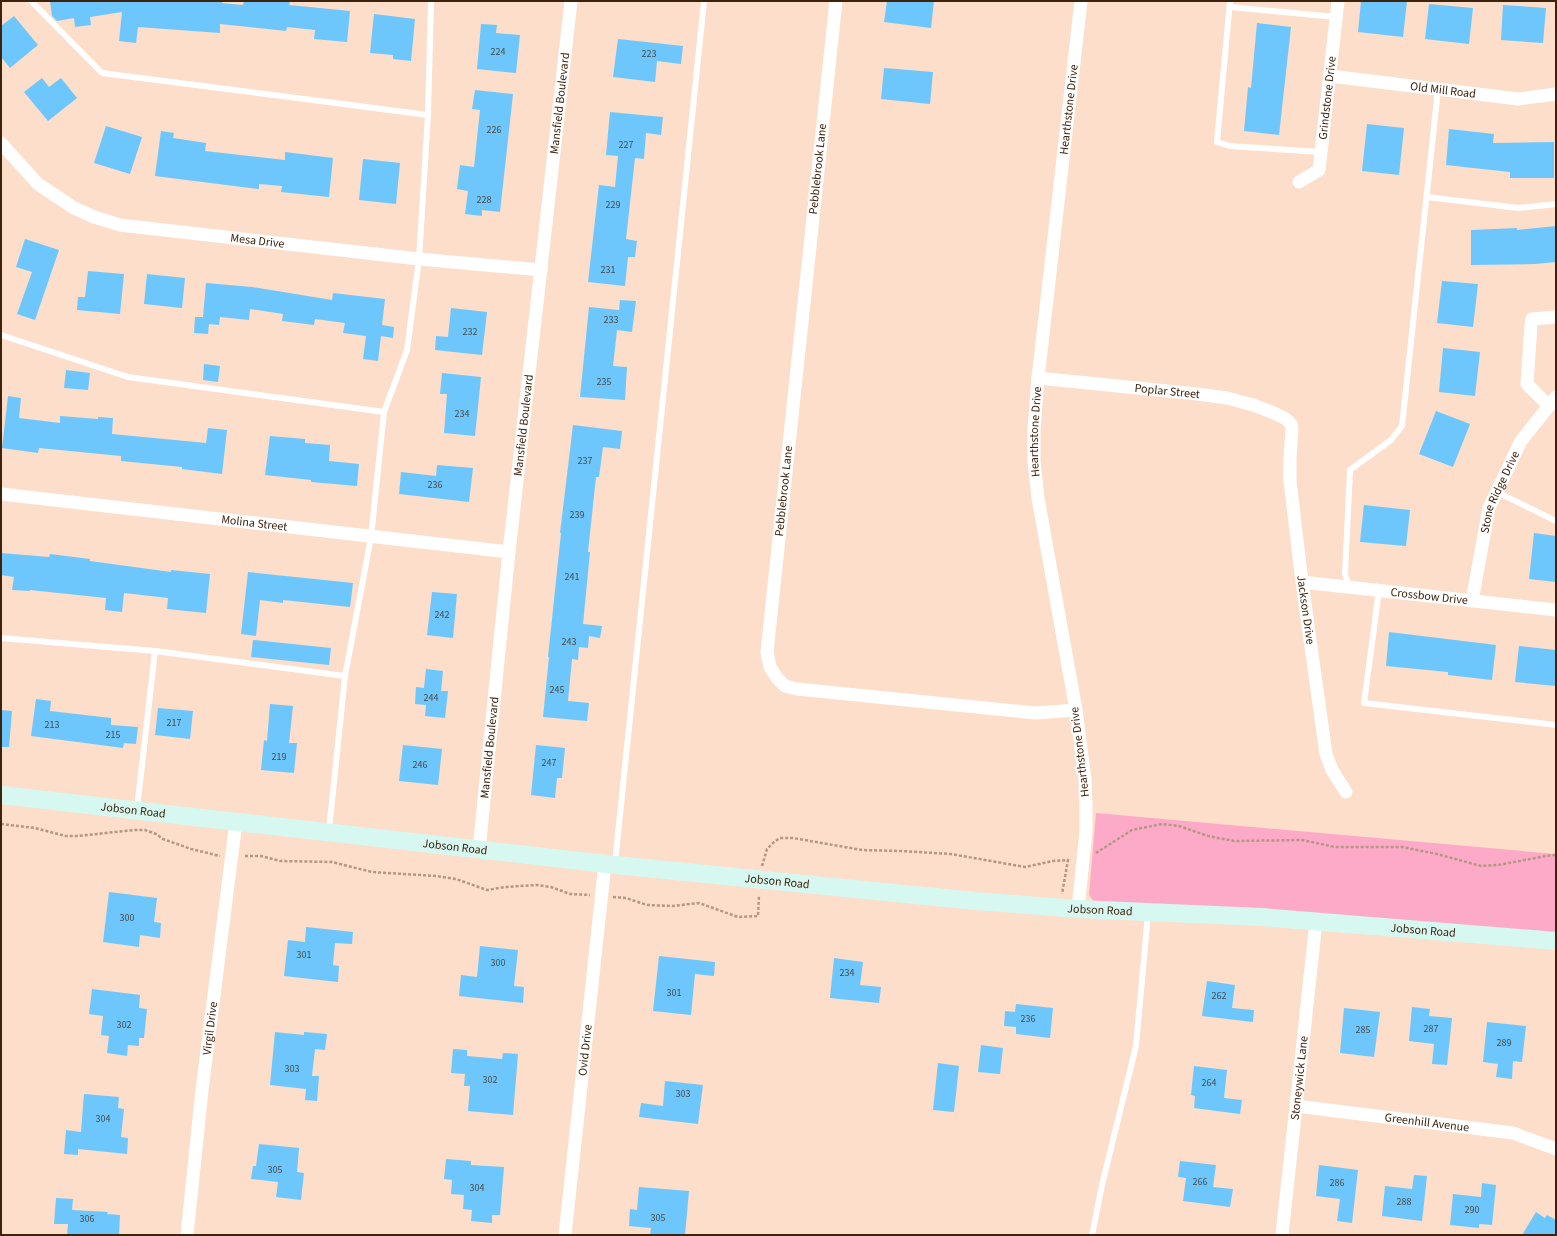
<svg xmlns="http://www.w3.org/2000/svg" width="1557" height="1236" font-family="'Source Sans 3',sans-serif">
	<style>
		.green { fill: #fdaac8 }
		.building { fill: #6dc7fc }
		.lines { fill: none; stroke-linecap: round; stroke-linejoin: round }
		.path { stroke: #b49782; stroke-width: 2.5; stroke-dasharray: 3 2; stroke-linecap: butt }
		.lane { stroke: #fff; stroke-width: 6 }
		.street { stroke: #fff; stroke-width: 13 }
		.secondary { stroke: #d7f8f1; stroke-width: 18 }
		.labels { text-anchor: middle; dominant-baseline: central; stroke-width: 4; stroke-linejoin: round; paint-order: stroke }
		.number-label { font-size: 10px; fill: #494b48 }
		.street-label { font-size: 12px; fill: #3d220c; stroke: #fff }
	</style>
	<rect width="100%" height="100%" fill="#fcdeca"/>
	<path class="green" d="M1096,813L1556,854V938L1095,903L1089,895Z"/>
	<path class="building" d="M50,1H223L222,3L243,5L244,1H284L290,2L289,5L350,11L347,42L314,39L315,30L287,27L286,31L220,24V33L138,27L136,43L119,41L122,12L90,17L91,25L75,27L74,18L57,21L52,16Z
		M887,1H934L931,28L884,22Z
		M1361,1H1407L1403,37L1358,32Z
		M1429,4L1473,8L1469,44L1425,39Z
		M1503,5L1546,8L1543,43L1501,40Z
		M374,14L415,19L411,61L393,59V55L370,53Z
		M14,16L38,45L10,68L1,57V26Z
		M1257,23L1291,27L1279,135L1244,131L1248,87L1251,88Z
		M481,24L497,25L496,33L520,35L516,73L477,69Z
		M618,39L683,46L681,64L657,61L655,82L613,77Z
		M884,68L933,72L930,104L881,99Z
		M42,78L49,87L61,78L77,98L48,121L24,92Z
		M475,90L513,94L500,212L482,210V216L465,214L468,191L457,189L460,165L474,167L480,110L472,109Z
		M610,112L663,117L661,135L646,133L644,159L635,158L626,239L637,241L635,257H628L625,286L588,282L599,185L615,187L618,156L606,155Z
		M1367,124L1404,128L1399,175L1362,171Z
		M106,126L142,137L130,174L94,163Z
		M1449,129L1494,134L1493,143L1554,142V178H1510V172L1446,165Z
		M161,131L174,133L173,138L206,143L205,151L285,160V152L333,158L329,197L281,192L282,186L259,184V189L155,176Z
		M363,159L400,163L396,204L359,200Z
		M1556,226V262L1535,264L1471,265V230L1517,228V230Z
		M25,239L59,250L35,320L17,314L32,272L16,267Z
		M88,271L124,274L120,314L77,310L78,297H85Z
		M147,274L185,278L182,308L144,304Z
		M1442,281L1478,284L1473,327L1437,323Z
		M206,283L252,287L332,300L333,293L385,299L382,325L394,327L393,338L381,336L378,361L363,359L366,336L343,333L345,323L315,319L314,325L282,321L283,314L250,309L249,320L220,317L219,325L209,324L208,334L194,333L195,317H203Z
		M620,300L636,301L632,332L617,330L613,366L627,367L625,400L580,397L589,307L619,310Z
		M451,308L487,312L482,355L435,350L436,336L448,337Z
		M1443,348L1480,352L1475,396L1439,392Z
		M204,364L220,366L218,382L203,380Z
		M66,370L90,373L88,390L64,388Z
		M442,373L481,377L475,436L444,433L447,394H440Z
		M8,396L21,398L19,418L60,423V416L98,419V417L113,418L112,434L206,443L208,428L227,430L222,474L182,469V467L121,461V456L39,448L38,453L2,448Z
		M1436,411L1470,424L1453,467L1419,454Z
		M573,425L622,431L620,449L603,447L599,477H596L588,552H590L583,624L602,626L600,638L589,636L588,648L579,647L578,660L572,659L568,701L589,703L587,721L543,717L549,657H548L561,533H560Z
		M270,436L305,439V443L330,445L329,461L359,464L357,486L311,482V480L265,475Z
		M437,465L473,468L469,502L399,494L401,472L436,476Z
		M1364,505L1410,510L1406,546L1360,542Z
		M1534,533L1556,536V582L1529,579Z
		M1,553L49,557L50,554L90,559V561L171,572V570L210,574L206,613L167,609L168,598L124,593L122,612L105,610L106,598L30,590V591L12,590L14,577L1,575Z
		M248,572L353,583L350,607L283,600V603L260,600L256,636L241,634Z
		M432,592L457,594L453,638L427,635Z
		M1389,632L1496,645L1492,680L1448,675V672L1386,666Z
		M253,640L331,648L329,665L251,657Z
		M1519,646L1556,650V686L1515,682Z
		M426,669L443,671L441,691H448L445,718L425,716L426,705L415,704L416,687L424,688Z
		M36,699L51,701L50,711L111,718V725L138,727L136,744L124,743L123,748L31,736Z
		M270,704L293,706L289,743H297L294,773L261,770L264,740L267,741Z
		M158,708L193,711L190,739L155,735Z
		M1,710L12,711L9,747H1Z
		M403,745L442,749L438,785L399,781Z
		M536,745L565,748L562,778H557L555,798L531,795Z
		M109,892L157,898L154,922L161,923L160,938L140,935L139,947L103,942Z
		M306,927L353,932L352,944L335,943L333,965L339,966L338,982L284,976L288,940L305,942Z
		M480,946L518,950L514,986L524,987L523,1003L459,996L461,975L477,977Z
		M659,956L715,962L714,976L695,974L691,1015L653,1011Z
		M834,958L863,962L860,985L881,987L879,1003L830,998Z
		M1207,981L1235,985L1232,1008L1254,1010L1253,1022L1202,1016Z
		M92,989L140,995L139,1008L147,1009L144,1038H139V1046L128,1045L127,1056L107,1053L109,1036L101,1035L103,1016L89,1014Z
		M1016,1004L1053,1008L1050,1038L1016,1034V1027L1004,1026L1005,1011L1015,1012Z
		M1412,1007L1430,1009L1429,1016L1452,1018L1447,1065L1432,1064L1434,1044L1409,1041Z
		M1344,1008L1380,1012L1374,1057L1340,1053Z
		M1487,1022L1526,1026L1522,1062L1513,1061L1512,1079L1496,1077L1498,1064L1483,1062Z
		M275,1032L304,1035V1032L327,1034L325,1050L315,1049L312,1076H319L317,1101L305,1100L306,1089L270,1085Z
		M981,1045L1003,1048L1000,1074L978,1072Z
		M453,1049L467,1050V1056L502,1059L503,1053L518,1054L513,1115L468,1111L470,1086H464L465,1074L451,1073Z
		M938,1063L959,1066L954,1112L933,1110Z
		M1194,1066L1227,1070L1224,1098L1242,1100L1240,1114L1194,1108L1195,1096L1191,1095Z
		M665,1081L703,1085L698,1124L639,1117L641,1103L663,1106Z
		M84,1094L119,1097L118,1108L124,1109L121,1137L128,1138L127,1154L78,1149V1155L64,1154L66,1130L81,1132Z
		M259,1144L299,1148L297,1172L304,1173L301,1200L276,1197L278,1182L251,1179L253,1166H256Z
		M446,1159L471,1161V1165L504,1167L500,1215H492V1223L471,1221L472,1210L463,1209L464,1195L451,1194L452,1180L444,1179Z
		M1180,1161L1216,1165L1213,1187L1233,1189L1230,1207L1183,1201L1186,1178L1178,1177Z
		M1319,1165L1358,1170L1352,1223L1337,1221L1340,1199L1316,1196Z
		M1414,1175L1427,1176L1422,1221L1382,1216L1385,1186L1412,1189Z
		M1482,1183L1496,1185L1492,1225L1479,1224V1228L1450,1225L1453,1194L1481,1197Z
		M639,1187L689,1191L685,1235H650L651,1228L629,1226L630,1209L637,1210Z
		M56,1198L73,1199L72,1210L108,1212L107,1214L120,1215L119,1235H67L68,1224H54Z
		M1536,1212L1545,1218L1547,1215L1556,1220V1235H1522Z"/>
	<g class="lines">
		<path class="path" d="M1,824L35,828L66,836H78L134,830H145L156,834L163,839L191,849L220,856
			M1096,853L1132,830L1162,824L1179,826L1208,836L1234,841L1302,840L1335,847H1402L1437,854L1481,866L1498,865L1546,856L1556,855
			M245,856H261L280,861L332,862L372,872L436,876L456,879L487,890L505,887L536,885L551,887L570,894L590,895
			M762,866L767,849L774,842L780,838H793L862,850L901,851L951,854L1025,867L1053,861L1068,860L1062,894
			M613,897L626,898L647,905L672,906L699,903L738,917L758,916L759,895"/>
		<path class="lane" d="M31,1L102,73L428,115
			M1230,1L1217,142L1230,146L1321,152
			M1230,7L1336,17
			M1427,197L1519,208L1556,204
			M1,335L128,377L384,412
			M1497,492L1556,521
			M1349,586L1345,574L1350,470L1391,440L1402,426L1438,89
			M1379,590L1364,703L1556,725
			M1,638L155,651L345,676
			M137,809L155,651
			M329,830L345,676L371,537L384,412L407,350L419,259L428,115L431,1
			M615,863L704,1
			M1092,1235L1102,1185L1136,1046L1148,914"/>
		<g class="street">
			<path d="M836,1L767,652L770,667L777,678L785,686L797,689L1036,713L1076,710"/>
			<path id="s1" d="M1330,76L1518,99L1556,94"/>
			<path id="s2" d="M1,143L38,184L74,208L94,217L120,225L419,259L541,270"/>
			<path id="s3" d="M1299,182L1319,170L1338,1"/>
			<path id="s4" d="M1038,378L1197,394L1227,398L1253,405L1274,413L1286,419L1291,424L1292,429L1290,458V481L1302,582L1326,754L1332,770L1346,792"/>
			<path d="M1549,406L1527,384L1531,325L1532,319L1556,317"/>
			<path id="s5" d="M1,494L509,552"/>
			<path id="s6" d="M1302,582L1556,610"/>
			<path id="s7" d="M1472,601L1489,508L1521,441L1556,397"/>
			<path id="s8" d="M479,850L509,552L571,1"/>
			<path id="s9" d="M1078,909L1086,831V804L1085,779L1076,710L1038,498L1034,461V430L1038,378L1081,1"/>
			<path id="s10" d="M1296,1106L1513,1133L1556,1149"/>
			<path id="s11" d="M187,1235L202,1090L236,822"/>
			<path id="s12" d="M565,1235L605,864"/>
			<path id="s13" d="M1282,1235L1316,922"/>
		</g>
		<path class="secondary" id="s14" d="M1,795L615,865L975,901L1078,909L1261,917L1556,941"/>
	</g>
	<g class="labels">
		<g class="number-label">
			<text x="498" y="52">224</text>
			<text x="649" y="54">223</text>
			<text x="494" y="130">226</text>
			<text x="626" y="145">227</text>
			<text x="484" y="200">228</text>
			<text x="613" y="205">229</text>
			<text x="608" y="270">231</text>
			<text x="611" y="320">233</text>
			<text x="470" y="332">232</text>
			<text x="604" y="382">235</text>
			<text x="462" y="414">234</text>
			<text x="585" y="461">237</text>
			<text x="435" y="485">236</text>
			<text x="577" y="515">239</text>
			<text x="572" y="577">241</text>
			<text x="442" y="615">242</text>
			<text x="569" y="642">243</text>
			<text x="557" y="690">245</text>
			<text x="431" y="698">244</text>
			<text x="174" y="723">217</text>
			<text x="52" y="725">213</text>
			<text x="113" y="735">215</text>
			<text x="279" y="757">219</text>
			<text x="549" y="763">247</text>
			<text x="420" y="765">246</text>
			<text x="127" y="918">300</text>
			<text x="304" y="955">301</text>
			<text x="498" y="963">300</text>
			<text x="847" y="973">234</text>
			<text x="674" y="993">301</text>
			<text x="1219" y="996">262</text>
			<text x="1028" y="1019">236</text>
			<text x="124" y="1025">302</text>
			<text x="1431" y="1029">287</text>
			<text x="1363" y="1030">285</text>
			<text x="1504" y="1043">289</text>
			<text x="292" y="1069">303</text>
			<text x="490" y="1080">302</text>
			<text x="1209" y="1083">264</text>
			<text x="683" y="1094">303</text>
			<text x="103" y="1119">304</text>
			<text x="275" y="1170">305</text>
			<text x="1200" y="1182">266</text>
			<text x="1337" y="1183">286</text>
			<text x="477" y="1188">304</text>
			<text x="1404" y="1202">288</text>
			<text x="1472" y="1210">290</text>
			<text x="658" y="1218">305</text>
			<text x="87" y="1219">306</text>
		</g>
		<g class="street-label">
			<text stroke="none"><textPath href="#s1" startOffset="114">Old Mill Road</textPath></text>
			<text stroke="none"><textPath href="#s3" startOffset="96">Grindstone Drive</textPath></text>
			<text stroke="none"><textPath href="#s8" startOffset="751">Mansfield Boulevard</textPath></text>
			<text stroke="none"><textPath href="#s9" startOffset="806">Hearthstone Drive</textPath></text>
			<text transform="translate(818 169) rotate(-84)">Pebblebrook Lane</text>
			<text stroke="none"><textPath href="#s2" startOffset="286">Mesa Drive</textPath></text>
			<text stroke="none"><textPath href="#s4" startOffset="130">Poplar Street</textPath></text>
			<text stroke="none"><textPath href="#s8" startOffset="427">Mansfield Boulevard</textPath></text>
			<text stroke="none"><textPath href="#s9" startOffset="482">Hearthstone Drive</textPath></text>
			<text transform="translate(784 491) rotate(-84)">Pebblebrook Lane</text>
			<text stroke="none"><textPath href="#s7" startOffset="113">Stone Ridge Drive</textPath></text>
			<text stroke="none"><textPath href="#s5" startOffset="255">Molina Street</textPath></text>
			<text stroke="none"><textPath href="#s6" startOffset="128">Crossbow Drive</textPath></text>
			<text stroke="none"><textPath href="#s4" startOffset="447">Jackson Drive</textPath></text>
			<text stroke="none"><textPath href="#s8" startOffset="103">Mansfield Boulevard</textPath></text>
			<text transform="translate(1080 752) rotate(-97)">Hearthstone Drive</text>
			<text stroke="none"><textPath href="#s14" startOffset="133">Jobson Road</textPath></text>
			<text stroke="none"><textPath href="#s14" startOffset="457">Jobson Road</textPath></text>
			<text stroke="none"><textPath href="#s14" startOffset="781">Jobson Road</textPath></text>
			<text stroke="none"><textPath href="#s14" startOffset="1105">Jobson Road</textPath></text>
			<text stroke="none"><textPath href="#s14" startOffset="1429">Jobson Road</textPath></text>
			<text stroke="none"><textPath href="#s11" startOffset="208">Virgil Drive</textPath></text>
			<text stroke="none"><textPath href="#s12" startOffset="186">Ovid Drive</textPath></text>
			<text stroke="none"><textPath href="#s13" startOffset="158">Stoneywick Lane</textPath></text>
			<text stroke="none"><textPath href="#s10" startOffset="132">Greenhill Avenue</textPath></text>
		</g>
	</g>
	<rect width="1557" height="1236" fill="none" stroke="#3d220c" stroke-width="4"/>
</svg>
